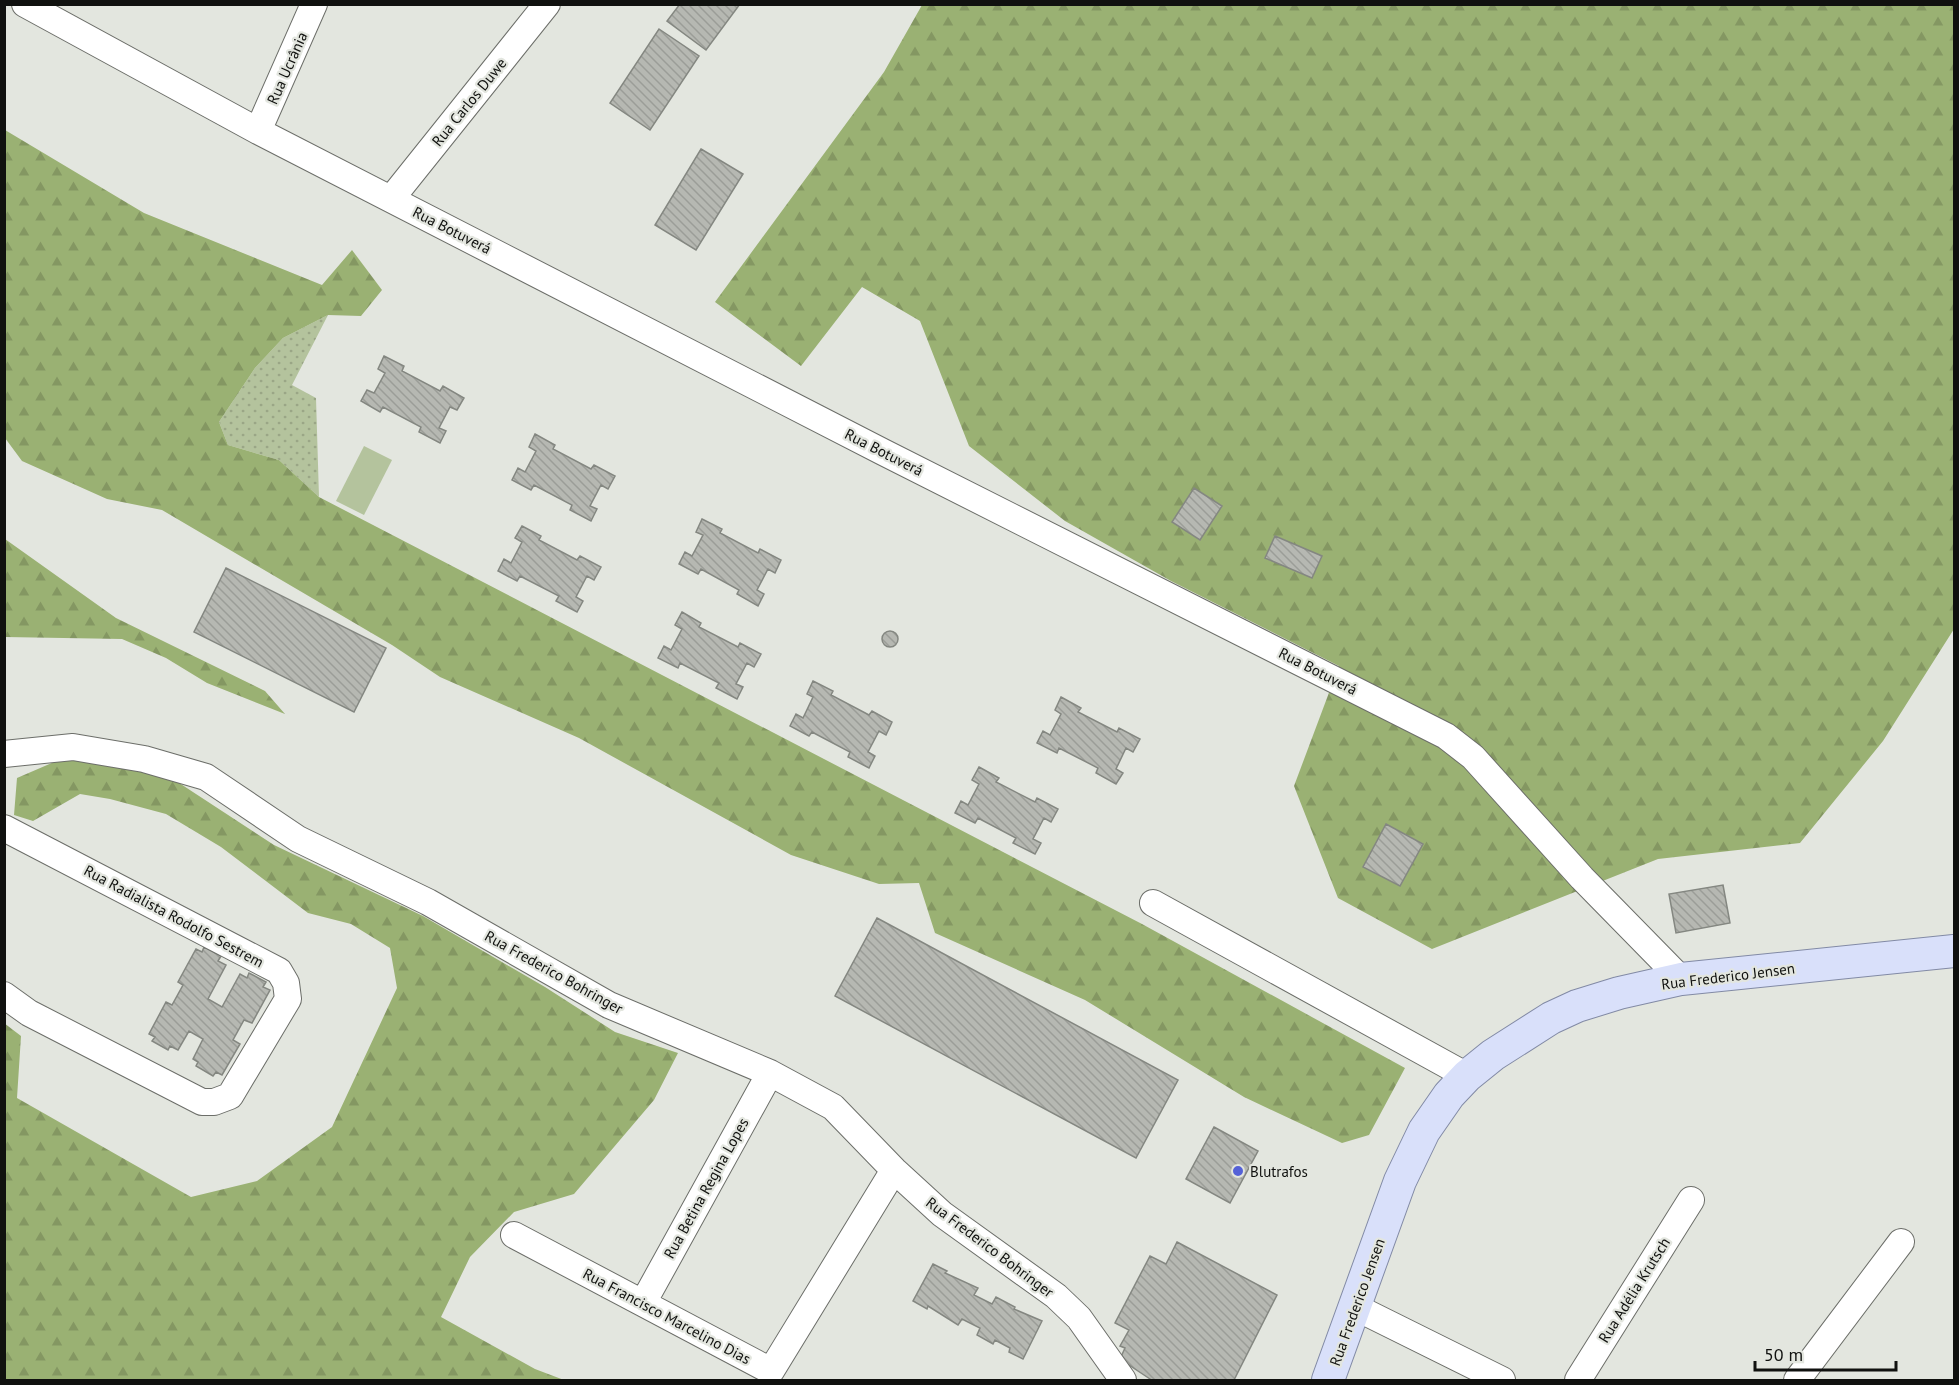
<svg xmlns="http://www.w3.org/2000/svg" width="1959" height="1385" font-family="'PT Sans',sans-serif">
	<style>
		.grass { fill: url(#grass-dots) }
		.forest { fill: url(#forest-firs) }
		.pitch { fill: #b4c39d }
		.building { fill: url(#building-back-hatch); stroke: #848781; stroke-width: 1.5 }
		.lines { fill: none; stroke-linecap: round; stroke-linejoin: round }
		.minor-casing { stroke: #6c6e69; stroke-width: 28 }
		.major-casing { stroke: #828aa5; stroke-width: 34 }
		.minor { stroke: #fff; stroke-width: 26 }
		.major { stroke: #d9e0fa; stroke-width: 32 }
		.poi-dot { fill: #5461d7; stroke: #e3e6df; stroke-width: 2 }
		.labels { text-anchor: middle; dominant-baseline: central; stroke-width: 4.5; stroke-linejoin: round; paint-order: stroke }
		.street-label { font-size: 15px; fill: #10110f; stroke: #e3e6df }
		.poi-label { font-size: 15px; fill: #10110f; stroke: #e3e6df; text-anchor: start }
	</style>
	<defs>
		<pattern id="grass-dots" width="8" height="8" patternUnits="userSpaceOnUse" patternTransform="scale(1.5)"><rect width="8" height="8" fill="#b4c39d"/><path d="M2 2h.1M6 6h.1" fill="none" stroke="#9aa686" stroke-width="1.8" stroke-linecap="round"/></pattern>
		<pattern id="forest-firs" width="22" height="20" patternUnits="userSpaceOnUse" patternTransform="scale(1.5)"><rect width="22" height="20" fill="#9ab173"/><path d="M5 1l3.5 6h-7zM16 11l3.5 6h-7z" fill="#849762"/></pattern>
		<pattern id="building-back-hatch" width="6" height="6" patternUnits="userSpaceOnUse" patternTransform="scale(1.5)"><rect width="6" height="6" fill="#b6b8b2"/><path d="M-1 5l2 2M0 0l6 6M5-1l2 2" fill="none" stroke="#9b9d98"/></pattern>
	</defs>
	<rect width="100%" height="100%" fill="#e3e6df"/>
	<path class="grass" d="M328,315L292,385L316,398L319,497L279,460L228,445L219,422L255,368L283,338Z"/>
	<path class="forest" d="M922,5H1954V629L1883,741L1800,843L1658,859L1432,949L1338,898L1294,786L1339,666L1171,581L1065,521L969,446L920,321L862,287L801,366L715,302L884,72Z
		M5,130L144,213L322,285L352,250L382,290L361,316L328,315L283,338L255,368L219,422L228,445L279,460L319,497L1142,924L1405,1068L1369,1135L1342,1143L1244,1097L1085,1000L935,933L919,883L879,884L791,855L579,738L440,677L392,645L162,510L107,499L22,461L5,438Z
		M5,539L116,618L265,691L285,714L207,683L166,658L122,639L5,637Z
		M68,756L170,777L274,845L423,916L545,987L615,1032L678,1053L654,1100L574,1194L514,1212L470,1257L441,1317L535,1369L564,1380H5L4,1023L21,1036L17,1098L191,1197L257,1181L332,1127L397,988L390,948L351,924L308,913L221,847L166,814L110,799L80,794L33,821L14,815L17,778Z"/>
	<path class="pitch" d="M364,446L392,460L364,515L336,501Z"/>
	<path class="building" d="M680,4H740L706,50L667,21Z
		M659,29L699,56L650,130L610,103Z
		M701,149L743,174L696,250L655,225Z
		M384,356L404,366L402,371L440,391L443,386L464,398L457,410L450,407L439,428L446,431L440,443L419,432L421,427L383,407L380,412L361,401L367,390L374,393L385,373L378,369Z
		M535,434L555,445L553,449L591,469L594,465L615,476L608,489L601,485L590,506L597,509L591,521L570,510L572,505L534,485L531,490L512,480L518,468L525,472L536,451L529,447Z
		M1194,488L1222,506L1200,540L1172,522Z
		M702,519L722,529L720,533L758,553L760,549L781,560L775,573L768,569L757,590L764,594L758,606L737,594L739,590L701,569L698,574L679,564L685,552L692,556L703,535L696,532Z
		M522,526L541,536L539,540L577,560L580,556L601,567L594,580L587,576L576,597L583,601L577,612L556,601L559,596L520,576L517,581L498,571L504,559L511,563L522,542L515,538Z
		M1275,536L1322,556L1312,578L1265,558Z
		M226,568L386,648L354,712L194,632Z
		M682,612L701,623L699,627L738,647L740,643L761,654L754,667L747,663L736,684L743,687L737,699L716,688L719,683L680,663L678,668L658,658L664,646L671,650L682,629L675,625Z
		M882 639a8 8 0 1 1 16 0a8 8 0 1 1-16 0Z
		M813,681L833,691L831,695L869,715L872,711L892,722L886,735L879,731L868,752L875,756L869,768L848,757L850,752L812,732L809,736L790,726L796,714L803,718L813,697L807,694Z
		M1061,697L1081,708L1078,712L1117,732L1119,728L1140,739L1133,752L1126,748L1116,769L1123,773L1116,784L1096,773L1098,768L1059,748L1057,753L1037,743L1043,731L1050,735L1061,714L1055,710Z
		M979,767L999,778L996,782L1035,802L1037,798L1058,809L1051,822L1044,818L1033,839L1041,843L1035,854L1013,843L1016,838L978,818L975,823L955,813L961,801L968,805L979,784L972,780Z
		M1386,824L1423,844L1400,886L1363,867Z
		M1723,885L1730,923L1676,933L1669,894Z
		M877,918L1178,1080L1136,1158L835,996Z
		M204,947L221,956L218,961L226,965L208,999L222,1007L240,974L247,978L249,973L266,982L263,987L270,990L252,1023L244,1020L233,1040L240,1044L222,1075L216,1072L213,1076L196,1066L198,1062L193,1059L203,1039L189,1031L178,1050L170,1046L168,1050L152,1041L155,1037L149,1034L166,1002L172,1005L183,985L178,982L196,949L202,952Z
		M1214,1127L1258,1151L1230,1203L1186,1179Z
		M1177,1242L1277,1295L1234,1380H1149L1150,1379L1120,1359L1125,1348L1120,1346L1129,1330L1115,1323L1150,1256L1166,1264Z
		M933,1264L947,1271L945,1273L978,1288L974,1295L992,1304L996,1297L1015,1307L1014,1309L1042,1321L1023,1359L1009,1352L1010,1348L995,1340L993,1344L977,1335L980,1328L962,1319L958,1325L928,1306L927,1309L913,1301Z"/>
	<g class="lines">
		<g class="minor-casing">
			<path id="minor" d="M25,4L258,131L883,452L1446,736L1473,757L1582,878L1681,979
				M258,131L314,4
				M391,199L547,4
				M4,754L73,747L144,759L206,777L298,839L428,902L609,1005L770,1073L833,1107L894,1170L942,1214L1056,1296L1079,1318L1123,1380
				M4,828L279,971L286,983L288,999L230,1096L214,1102H202L29,1013L4,995
				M1153,903L1467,1076
				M514,1235L771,1371L894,1170
				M643,1303L770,1073
				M1355,1307L1502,1380
				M1578,1380L1691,1200
				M1797,1380L1901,1242"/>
		</g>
		<g class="major-casing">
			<path id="major" d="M1328,1380L1400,1181L1424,1131L1449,1095L1467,1076L1493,1055L1551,1018L1577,1006L1619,993L1681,979L1954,951"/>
		</g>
		<use href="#minor" class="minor"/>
		<use href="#major" class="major"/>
	</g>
	<circle class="poi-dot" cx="1238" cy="1171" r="6"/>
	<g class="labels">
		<g class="street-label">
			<text transform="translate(287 68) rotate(-66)">Rua Ucrânia</text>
			<text transform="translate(469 102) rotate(-51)">Rua Carlos Duwe</text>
			<text transform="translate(452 230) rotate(27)">Rua Botuverá</text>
			<text transform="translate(884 452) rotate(27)">Rua Botuverá</text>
			<text transform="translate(1318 671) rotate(27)">Rua Botuverá</text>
			<text transform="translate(174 916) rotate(28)">Rua Radialista Rodolfo Sestrem</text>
			<text transform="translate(554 972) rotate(29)">Rua Frederico Bohringer</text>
			<text transform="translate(1728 976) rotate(-7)">Rua Frederico Jensen</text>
			<text transform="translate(706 1188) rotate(-61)">Rua Betina Regina Lopes</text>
			<text transform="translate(990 1247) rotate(37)">Rua Frederico Bohringer</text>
			<text transform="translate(1634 1290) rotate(-58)">Rua Adélia Krutsch</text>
			<text transform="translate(1357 1302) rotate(-70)">Rua Frederico Jensen</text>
			<text transform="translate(667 1316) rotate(28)">Rua Francisco Marcelino Dias</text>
		</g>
		<g class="poi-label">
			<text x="1250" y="1171">Blutrafos</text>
		</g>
	</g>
	<rect width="1959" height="1385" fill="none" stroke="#10110f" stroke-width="12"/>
	<path d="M1755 1361v9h141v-9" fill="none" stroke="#10110f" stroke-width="3"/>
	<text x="1764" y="1361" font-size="18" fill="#10110f" stroke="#e3e6df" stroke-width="4.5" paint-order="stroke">50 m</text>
</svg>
